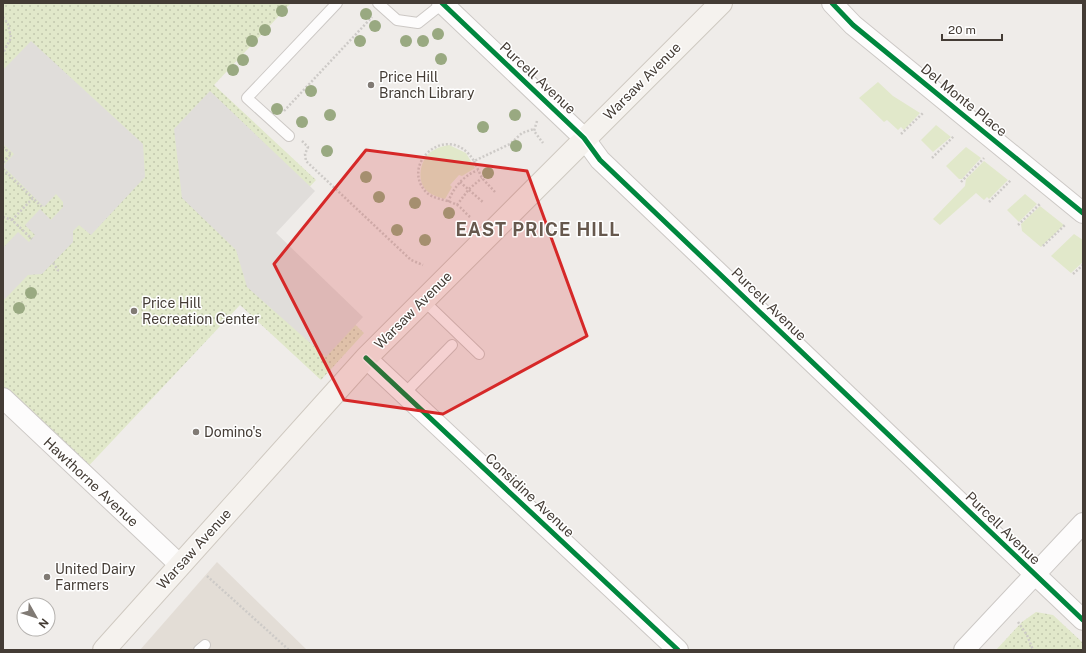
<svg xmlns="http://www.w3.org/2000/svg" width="1086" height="653" font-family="'Public Sans',sans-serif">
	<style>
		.residential { fill: #e3ddd6 }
		.grass { fill: #e1e8ca }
		.park { fill: url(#park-dots) }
		.parking { fill: #e0ddda }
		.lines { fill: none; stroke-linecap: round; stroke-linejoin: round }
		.lane-casing { stroke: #ccc8c5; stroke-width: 12 }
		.street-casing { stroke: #ccc8c5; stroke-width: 22 }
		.secondary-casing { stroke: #cfc9c1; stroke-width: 24 }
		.path { stroke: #cdcac7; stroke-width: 2.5; stroke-dasharray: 2 2; stroke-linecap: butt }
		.lane { stroke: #fdfcfc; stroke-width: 10 }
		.street { stroke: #fdfcfc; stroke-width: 20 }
		.secondary { stroke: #f5f2ee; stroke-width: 22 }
		.cycleway-casing { stroke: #fff; stroke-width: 8 }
		.cycleway { stroke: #00873e; stroke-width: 5 }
		.tree { fill: #99a981 }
		.marked { fill: #d62828; fill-opacity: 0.2; stroke: #d62828; stroke-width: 3; stroke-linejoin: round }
		.poi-dot { fill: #807a74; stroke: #fff; stroke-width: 1.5 }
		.labels { text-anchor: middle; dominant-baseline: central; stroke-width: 3; stroke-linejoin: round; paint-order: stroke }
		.poi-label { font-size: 14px; fill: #443c35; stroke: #fff; text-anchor: start }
		.street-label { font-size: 14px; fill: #443c35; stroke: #fff }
		.district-label { font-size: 18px; font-weight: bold; letter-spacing: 1px; fill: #66584d; stroke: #fff }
	</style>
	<defs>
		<pattern id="park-dots" width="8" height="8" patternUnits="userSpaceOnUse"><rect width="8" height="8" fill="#e1e8ca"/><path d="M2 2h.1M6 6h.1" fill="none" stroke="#c2c8ae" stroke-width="1.8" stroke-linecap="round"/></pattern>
	</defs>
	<rect width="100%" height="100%" fill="#efece9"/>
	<path class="residential" d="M217,562L307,650H140Z"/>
	<path class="grass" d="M878,82L893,96L920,113L904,130L901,127L898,130L887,120L884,122L859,98Z
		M936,125L951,137L933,152L921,140Z
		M449,145L466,153L475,168L462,176L459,175L450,185L452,187L445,199C438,197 430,195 425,189C416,178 421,156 434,150C439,147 444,146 449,145Z
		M966,147L981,158L962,179H959L946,166Z
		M984,161L1008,180L989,199L987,197L984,200L976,193L940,225L933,219L965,186L966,179Z
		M1025,194L1037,204L1019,222L1007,210Z
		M1040,206L1064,225L1041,247L1022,231L1021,224Z
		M1074,234L1083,240V262L1071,273L1051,256Z"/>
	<path class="park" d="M3,3H291L214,85L316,180L263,236L364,333L321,380L240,305L82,473L3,398Z
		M1036,612L1053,615L1083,643V650H996L1022,622Z"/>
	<path class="parking" d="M31,41L143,144L145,177L91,235L79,225L73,231V242L42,274L28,275L3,301V248L18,232L29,242L35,235L25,225L40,209L51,220L63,207V202L56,194L44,207L3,166L14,154L3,144V70Z
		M210,91L315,191L276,233L363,317L326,357L247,287L236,250L182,198L174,129Z"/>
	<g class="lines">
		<g class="lane-casing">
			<path id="lane" d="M378,3L397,20L418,23L442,4
				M289,136L247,98L337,3
				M423,300L479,354
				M404,394L452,345
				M199,650L205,645"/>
		</g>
		<g class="street-casing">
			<path id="street" d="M442,3L584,138L600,160L1083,620
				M832,3L853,25L1083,213
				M366,358L678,650
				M3,398L180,565
				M964,650L1083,523"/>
		</g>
		<g class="secondary-casing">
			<path id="secondary" d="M104,650L366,358L721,3"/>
		</g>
		<path class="path" d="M3,17L8,24L11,38L3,53
			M284,111L372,17
			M537,121L534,131L543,143
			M901,134L923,113
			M302,141L308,147L305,154L306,161L411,260L423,265
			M3,147L11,154L3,163
			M932,158L954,136
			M474,161L482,178L495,192
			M3,169L42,207
			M460,182L484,203
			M961,182L984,158
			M448,202C454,187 463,176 478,170
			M989,202L1011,180
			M457,205L469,189L482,178
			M3,217L12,220L32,239
			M470,217C466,214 461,207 457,205C447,199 434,200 426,192C399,163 449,120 474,161L510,144L522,133L534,129
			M12,220L33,198
			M1018,225L1041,203
			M1043,246L1066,224
			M53,263L58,270L57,272
			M1073,274L1083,265
			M207,576L289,650
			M1018,622L1027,635L1033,650"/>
		<use href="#lane" class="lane"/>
		<use href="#street" class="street"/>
		<use href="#secondary" class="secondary"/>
		<g class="cycleway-casing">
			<path id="cycleway" d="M442,3L584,138L600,160L1083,620
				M832,3L853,25L1083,213
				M366,358L678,650"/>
		</g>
		<use href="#cycleway" class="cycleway"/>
	</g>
	<g class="tree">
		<circle cx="282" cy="11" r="6"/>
		<circle cx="366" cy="14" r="6"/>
		<circle cx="375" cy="26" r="6"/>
		<circle cx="265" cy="30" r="6"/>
		<circle cx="438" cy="34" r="6"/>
		<circle cx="252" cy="41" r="6"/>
		<circle cx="360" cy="41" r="6"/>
		<circle cx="406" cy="41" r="6"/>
		<circle cx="423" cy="41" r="6"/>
		<circle cx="441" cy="59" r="6"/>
		<circle cx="243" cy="60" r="6"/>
		<circle cx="233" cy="70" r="6"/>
		<circle cx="311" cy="91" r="6"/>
		<circle cx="277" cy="109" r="6"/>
		<circle cx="330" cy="115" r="6"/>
		<circle cx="515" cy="115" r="6"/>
		<circle cx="302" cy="122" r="6"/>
		<circle cx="483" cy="127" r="6"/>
		<circle cx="516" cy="146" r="6"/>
		<circle cx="327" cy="151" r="6"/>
		<circle cx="488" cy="173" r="6"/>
		<circle cx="366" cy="177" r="6"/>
		<circle cx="379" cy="197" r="6"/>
		<circle cx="415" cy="203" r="6"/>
		<circle cx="449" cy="213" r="6"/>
		<circle cx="397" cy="230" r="6"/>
		<circle cx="425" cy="240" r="6"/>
		<circle cx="31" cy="293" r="6"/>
		<circle cx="19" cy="308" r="6"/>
	</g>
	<path class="marked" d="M366,150L527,171L587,336L443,414L344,400L274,264Z"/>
	<g class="poi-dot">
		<circle cx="371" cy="85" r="4"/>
		<circle cx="134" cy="311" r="4"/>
		<circle cx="196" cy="432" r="4"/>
		<circle cx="47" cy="577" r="4"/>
	</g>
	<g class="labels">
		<g class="poi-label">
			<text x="379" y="77">Price Hill<tspan x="379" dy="16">Branch Library</tspan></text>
			<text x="142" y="303">Price Hill<tspan x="142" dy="16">Recreation Center</tspan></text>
			<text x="204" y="432">Domino's</text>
			<text x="55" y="569">United Dairy<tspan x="55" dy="16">Farmers</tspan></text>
		</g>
		<g class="street-label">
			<text transform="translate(538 78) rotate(43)">Purcell Avenue</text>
			<text transform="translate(642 81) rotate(-45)">Warsaw Avenue</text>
			<text transform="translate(964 100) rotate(39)">Del Monte Place</text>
			<text transform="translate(769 304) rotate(44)">Purcell Avenue</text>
			<text transform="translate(413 310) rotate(-45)">Warsaw Avenue</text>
			<text transform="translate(91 482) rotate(43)">Hawthorne Avenue</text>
			<text transform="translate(530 495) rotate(43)">Considine Avenue</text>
			<text transform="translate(1003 528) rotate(44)">Purcell Avenue</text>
			<text transform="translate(194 549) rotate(-48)">Warsaw Avenue</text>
		</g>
		<g class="district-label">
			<text x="538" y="229">EAST PRICE HILL</text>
		</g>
	</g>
	<rect width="1086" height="653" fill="none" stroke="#443c35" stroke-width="8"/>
	<g transform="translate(36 617) rotate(129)"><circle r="19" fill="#ffffff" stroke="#b4b1ae"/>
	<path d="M0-3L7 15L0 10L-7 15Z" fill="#807a74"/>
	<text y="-6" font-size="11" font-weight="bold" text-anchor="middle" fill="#443c35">N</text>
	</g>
	<path d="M942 34v6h60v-6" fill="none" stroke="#443c35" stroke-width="2"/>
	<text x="948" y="34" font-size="12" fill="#443c35" stroke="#ffffff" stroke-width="3" paint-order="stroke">20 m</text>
</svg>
